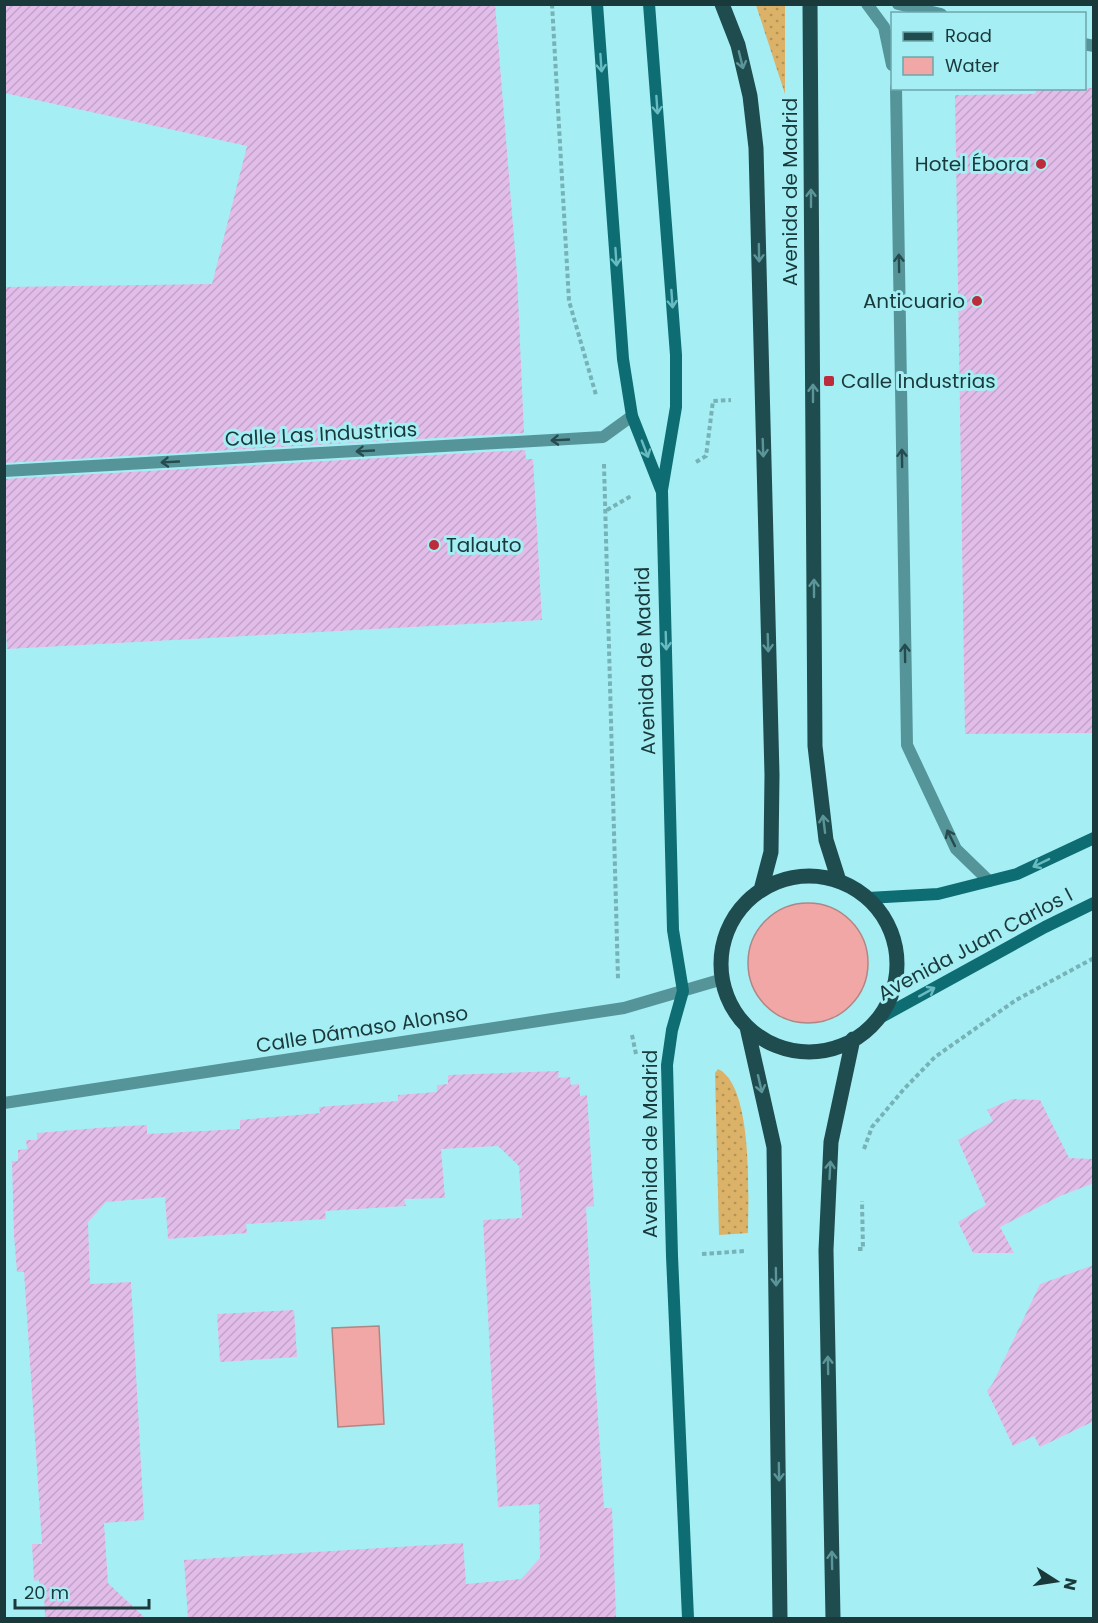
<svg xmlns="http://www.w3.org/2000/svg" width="1098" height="1623" font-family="Poppins,sans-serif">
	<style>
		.grass { fill: url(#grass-dots) }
		.water { fill: #f1a7a5; stroke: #b08685; stroke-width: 1.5 }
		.building { fill: url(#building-hatch) }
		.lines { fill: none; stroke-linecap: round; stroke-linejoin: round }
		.path { stroke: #77b2b6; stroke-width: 4; stroke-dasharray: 4.5 3; stroke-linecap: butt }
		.service { stroke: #55959a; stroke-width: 12 }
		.minor { stroke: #55959a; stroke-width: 12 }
		.secondary { stroke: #0d6d73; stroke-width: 12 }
		.primary { stroke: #1e4c4f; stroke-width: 15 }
		.oneway { stroke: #5b9599 }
		.oneway2 { stroke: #68bbc0 }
		.oneway3 { stroke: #264b4e }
		.poi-dot { fill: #bd2c3a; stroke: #a5eff4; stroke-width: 2 }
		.labels { text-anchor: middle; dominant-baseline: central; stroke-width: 6; stroke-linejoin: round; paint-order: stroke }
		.poi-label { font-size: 20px; fill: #1a393b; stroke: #a5eff4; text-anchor: end }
		.street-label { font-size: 20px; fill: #1a393b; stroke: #a5eff4 }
	</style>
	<defs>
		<pattern id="grass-dots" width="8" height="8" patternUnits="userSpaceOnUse" patternTransform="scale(1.5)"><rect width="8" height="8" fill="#dbb268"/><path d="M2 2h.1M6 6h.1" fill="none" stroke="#b19257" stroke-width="1.8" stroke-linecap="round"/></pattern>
		<pattern id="building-hatch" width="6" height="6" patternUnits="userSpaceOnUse" patternTransform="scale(1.5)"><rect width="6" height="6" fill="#e3bde9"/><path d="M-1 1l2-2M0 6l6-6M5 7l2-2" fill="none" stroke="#c2a3c9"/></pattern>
	</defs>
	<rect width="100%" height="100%" fill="#a5eff4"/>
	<path class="grass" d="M756,5H785V94Z
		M718,1069C754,1086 748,1198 748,1233L719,1235L715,1073Z"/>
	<path class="water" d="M748 963a60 60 0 1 1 120 0a60 60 0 1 1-120 0Z
		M379,1326L384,1424L338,1427L332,1328Z"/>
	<path class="building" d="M4,4H495L517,275L524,433L4,463V287L212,284L247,146L4,93Z
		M1037,88H1094V733L965,734L955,95L1035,94Z
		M525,450L526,459H533L542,620L7,649L4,599V479Z
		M559,1071L558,1078L570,1077L571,1085L579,1084L580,1096L587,1095L594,1206L586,1207L595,1374L604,1508H612L616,1618H188L184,1560L463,1543L466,1584L521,1579L540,1558L539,1504L498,1507L483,1220L522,1218L519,1166L498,1146L441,1149L445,1198L404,1199L406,1206L325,1211L326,1219L246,1224L247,1233L168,1239L165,1197L106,1202L88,1222L90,1284L131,1282L144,1520L104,1523L108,1583L145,1618H45L44,1591H40L39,1580L34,1581L32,1544H42L24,1272H17L14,1235L12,1161H18V1150L27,1149L26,1140H37V1133L110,1127L147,1125V1134L240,1129V1120L320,1113L319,1107L398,1101V1095L437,1092V1085L448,1084V1075Z
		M1012,1099L1040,1100L1069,1158L1094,1159V1183L1060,1196L1000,1227L1014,1253H973L958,1222L986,1205L958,1140L993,1121L987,1110Z
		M1094,1265V1421L1040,1447L1034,1436L1013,1446L987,1391L993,1383L1040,1284Z
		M294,1310L297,1357L220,1362L217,1314Z"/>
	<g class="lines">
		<path class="path" d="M552,4L569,301L596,395
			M696,462L706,456L713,401L731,400
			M604,464L618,979
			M607,510L631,496
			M632,1035L636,1054
			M864,1149L872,1127L904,1089L935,1057L1016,1000L1094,958
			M858,1249H863L862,1201
			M702,1254L745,1251"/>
		<path class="service" d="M867,4L884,27L892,65
			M896,88L907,745L956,849L989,881"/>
		<path class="minor" d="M898,4L941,14
			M1084,44L1094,46
			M4,471L603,437L632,416
			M4,1103L624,1008L723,979"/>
		<path class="secondary" d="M597,4L623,359L632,416L662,492L673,930L683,991L672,1030L667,1065L672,1256L688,1618
			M649,4L676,355V407L662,490
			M868,898L938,894L1017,874L1094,838
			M876,1020L1045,927L1094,903"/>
		<path class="primary" d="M722,4L738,45L750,96L756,148L772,775L771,852L761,890
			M810,4L815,746L826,840L839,881
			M721 964a88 88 0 1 1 176 0a88 88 0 1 1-176 0Z
			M747,1027L774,1147L780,1618
			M833,1618L826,1250L831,1142L853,1039"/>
	</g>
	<defs><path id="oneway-shaft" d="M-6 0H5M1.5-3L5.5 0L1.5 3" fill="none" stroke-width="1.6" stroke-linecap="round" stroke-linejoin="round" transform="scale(1.5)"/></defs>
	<g class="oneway">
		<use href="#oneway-shaft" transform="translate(741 60) rotate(76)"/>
		<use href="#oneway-shaft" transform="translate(811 198) rotate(-90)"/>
		<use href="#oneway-shaft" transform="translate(759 253) rotate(89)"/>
		<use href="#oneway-shaft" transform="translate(813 393) rotate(-90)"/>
		<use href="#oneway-shaft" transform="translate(763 448) rotate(88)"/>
		<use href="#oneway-shaft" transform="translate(814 588) rotate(-90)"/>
		<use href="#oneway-shaft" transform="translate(768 643) rotate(88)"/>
		<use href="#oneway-shaft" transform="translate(824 824) rotate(-97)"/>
		<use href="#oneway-shaft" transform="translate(760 1084) rotate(77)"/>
		<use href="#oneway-shaft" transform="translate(830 1170) rotate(-87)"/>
		<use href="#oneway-shaft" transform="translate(776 1277) rotate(89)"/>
		<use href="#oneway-shaft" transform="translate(828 1365) rotate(-91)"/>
		<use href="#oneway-shaft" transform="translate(779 1472) rotate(89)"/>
		<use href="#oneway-shaft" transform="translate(832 1560) rotate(-91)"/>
	</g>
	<g class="oneway2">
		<use href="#oneway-shaft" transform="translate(601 63) rotate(86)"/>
		<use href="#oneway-shaft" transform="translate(657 105) rotate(86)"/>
		<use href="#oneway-shaft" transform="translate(616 257) rotate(86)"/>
		<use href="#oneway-shaft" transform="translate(672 299) rotate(86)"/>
		<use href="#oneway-shaft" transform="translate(645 449) rotate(69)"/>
		<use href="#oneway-shaft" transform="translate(666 641) rotate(88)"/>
		<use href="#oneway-shaft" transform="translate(1041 863) rotate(154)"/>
		<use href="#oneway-shaft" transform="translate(927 992) rotate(-29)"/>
	</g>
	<g class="oneway3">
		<use href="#oneway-shaft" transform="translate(899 263) rotate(-91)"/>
		<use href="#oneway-shaft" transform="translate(560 440) rotate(177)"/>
		<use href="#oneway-shaft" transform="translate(365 451) rotate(177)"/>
		<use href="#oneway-shaft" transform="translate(902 458) rotate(-91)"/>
		<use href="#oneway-shaft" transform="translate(170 462) rotate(177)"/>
		<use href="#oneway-shaft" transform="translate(905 653) rotate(-91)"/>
		<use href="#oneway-shaft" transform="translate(951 838) rotate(-116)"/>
	</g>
	<g class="poi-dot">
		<circle cx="1041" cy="164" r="6"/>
		<circle cx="977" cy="301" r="6"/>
		<rect x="823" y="375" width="12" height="12" rx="3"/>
		<circle cx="434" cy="545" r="6"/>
	</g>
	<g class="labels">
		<g class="poi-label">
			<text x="1029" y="164">Hotel Ébora</text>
			<text x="965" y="301">Anticuario</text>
			<text x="841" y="381" text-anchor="start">Calle Industrias</text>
			<text x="446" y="545" text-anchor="start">Talauto</text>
		</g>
		<g class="street-label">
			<text transform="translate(790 192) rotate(-90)">Avenida de Madrid</text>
			<text transform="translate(321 434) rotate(-3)">Calle Las Industrias</text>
			<text transform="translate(645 661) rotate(-92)">Avenida de Madrid</text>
			<text transform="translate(975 944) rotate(-28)">Avenida Juan Carlos I</text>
			<text transform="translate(362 1029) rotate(-9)">Calle Dámaso Alonso</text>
			<text transform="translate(650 1144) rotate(-90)">Avenida de Madrid</text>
		</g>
	</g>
	<rect width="1098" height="1623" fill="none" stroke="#1a393b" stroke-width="12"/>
	<rect x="891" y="12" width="195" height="78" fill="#a5eff4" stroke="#6da6aa" stroke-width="1.5"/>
	<rect x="903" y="32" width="30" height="9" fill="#1e4c4f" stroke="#6da6aa" stroke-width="1.5"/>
	<text x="945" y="42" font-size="18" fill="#1a393b">Road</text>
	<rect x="903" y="57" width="30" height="18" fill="#f1a7a5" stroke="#6da6aa" stroke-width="1.5"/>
	<text x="945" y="72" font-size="18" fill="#1a393b">Water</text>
	<g transform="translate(1056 1581) rotate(102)" stroke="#a5eff4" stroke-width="4.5" paint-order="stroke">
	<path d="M0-4.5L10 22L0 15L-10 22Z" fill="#1a393b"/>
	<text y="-9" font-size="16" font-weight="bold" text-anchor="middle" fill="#1a393b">N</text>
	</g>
	<path d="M15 1599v9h134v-9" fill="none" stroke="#1a393b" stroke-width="3"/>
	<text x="24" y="1599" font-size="18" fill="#1a393b" stroke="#a5eff4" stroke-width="4.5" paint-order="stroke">20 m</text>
</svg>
